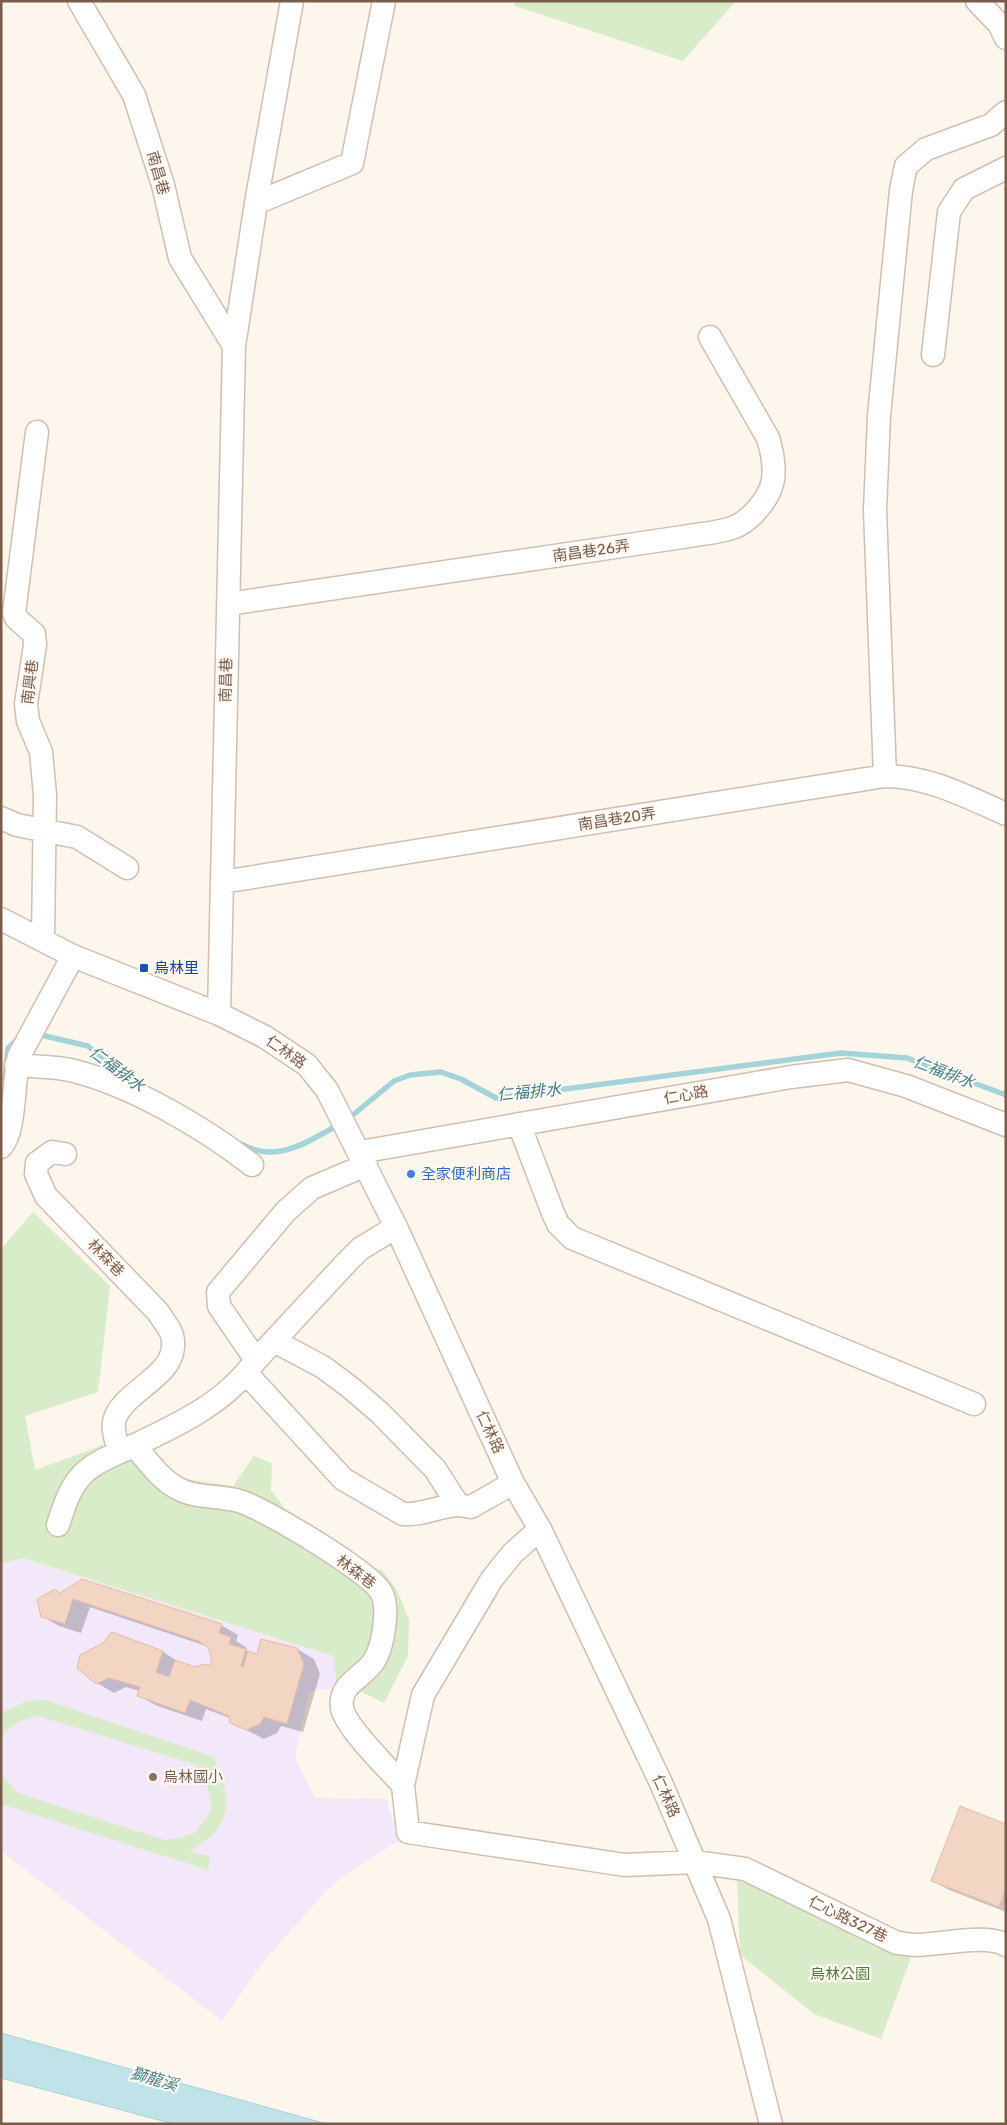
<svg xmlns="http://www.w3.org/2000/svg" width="1007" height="2125" font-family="Rubik,'Noto Sans TC',sans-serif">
<rect width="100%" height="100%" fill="#fdf6ec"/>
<path fill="#f3e8fa" d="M23,1558l310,98 4,31 -28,5 -14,64 20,42 72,1 11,42 -57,37 -15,13 -63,71 -41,59 -221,-170v-287z"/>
<path fill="#d8ecc9" d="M514,1h222l-53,60 -168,-55z
M33,1212l77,74 -12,106 -73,24 10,54 68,-25 57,30 73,11 21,-30 18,7 -1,27 32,43 64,33 15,4 16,22 11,28 -1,36 -24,47 -35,-17 -12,1 -4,-31 -310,-98 -22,6v-315z
M46,1700l168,57c19,43 20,71 -25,94l21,5 -2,14 -207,-66v-30l17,19 147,47 13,-2 16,-5 15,-18 2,-8 -4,-24 -13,-19 -156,-48c-16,3 -27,8 -37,21v-24l26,-12z
M737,1878l175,77 -31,84 -67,-25 -74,-59z"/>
<path fill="#bfe3e8" stroke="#a5d3da" d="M1,2033l326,91h-153l-173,-46z"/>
<path fill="#0003" d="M61,1594l160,31 17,10 -2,6 11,7 -1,2 11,6 40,-7 17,10 6,15 -17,58 -22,-6 -4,7 -13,6 -33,-17 -1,-4 -24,-9 -4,12 -47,-16 -16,-10 1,-4 -14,-4 -12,6 -17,-10 6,-39 10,-11 50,19 16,10 16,6h18v-11l-4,-10 -119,-40 -9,26 -22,-7 -17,-10z
M1006,1826v86l-57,-22 -17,-10z"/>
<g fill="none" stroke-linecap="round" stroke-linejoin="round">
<path stroke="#a5d3da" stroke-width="5.5" d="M45,1036l43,10 38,33
M5,1079l3,-31 9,-8
M348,1119l46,-38 16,-6 31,-3 20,7 35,19 345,-45 66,5 99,37
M241,1144c35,20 65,-1 97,-19"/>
</g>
<path fill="#f3d5c3" stroke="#e6bba3" d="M82,1579l140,45 -3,9 12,4 -2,7 17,5 -5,17 2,1 5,-16 9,3 4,-15 36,9 7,16 -17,60 -23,-7 -4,7 -14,6 -16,-7 -1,-7 -39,-16 -5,13 -48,-17 3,-9 -31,-9 -13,6 -19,-16 3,-13 23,-12 9,-11 51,19 -7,21 13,5 6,-17 20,7 10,-3 6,2v-9l-3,-10 -10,-6 -125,-42 -8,25 -24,-7 -4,-18 18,-10 5,4z
M960,1806l46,18v65l-7,18 -68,-26z"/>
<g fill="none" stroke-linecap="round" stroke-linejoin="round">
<g stroke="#d1beb0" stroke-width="25">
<path id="minor" d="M79,1l55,94 29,90 17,73 54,88 -15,668
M977,1l22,23 7,14
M256,203l96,-40 32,-162
M234,346l22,-143 36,-202
M933,355l16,-143 15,-23 42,-21
M37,432l-23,181 2,5 18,16 1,11 -9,59 2,17 13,31 4,43 -2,145
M228,604l455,-67c16,-3 34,-4 49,-9 18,-6 38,-30 41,-48 2,-14 -1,-29 -5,-42l-58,-101
M885,776l-10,-266 4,-94 22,-226 5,-24 20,-17 65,-24 15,-13
M1,818l16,7 60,12 50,31
M222,882l663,-106c43,0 82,21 121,38
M1,919l72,37 146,58 46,23 42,28 20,25 69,137 117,256 27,46 121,254 58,136 52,205
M16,1065c18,2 37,1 54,5 60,14 133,57 182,95
M519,1124l34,89 5,11 14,14 402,166
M1,1147c15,-15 12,-68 18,-91l54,-100
M360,1152l431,-75 57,-7 58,16 100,39
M65,1154l-13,-2 -15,11 -1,11 10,22 112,116c4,7 12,16 14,23 10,40 -45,52 -57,83 -4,11 2,24 4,34
M274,1341l49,26 28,21 29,25 55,56 23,36 13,2 42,-24
M256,1360l-37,-54 -1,-14 68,-81 26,-23 54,-23
M247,1374l96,105 60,35c18,2 36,-8 55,-9
M134,1445c13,15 25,33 43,43 19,11 42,7 62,13 25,7 131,71 142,91 9,15 2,55 -7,69 -11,17 -36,23 -32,47 4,20 46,60 61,77
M58,1525c6,-18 11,-37 25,-51 13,-13 33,-20 50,-28 45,-21 94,-44 123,-86l91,-98 13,-13 36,-22
M540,1529l-27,24 -21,26 -69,116 -20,90 5,47 217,33 70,-3 50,7 152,74c6,0 13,2 19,2 24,0 70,-12 90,0"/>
</g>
<use href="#minor" stroke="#fff" stroke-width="22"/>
</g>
<rect fill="#1a4fb4" stroke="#fffaf3" stroke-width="2" x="139" y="963" width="10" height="10" rx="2.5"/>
<circle fill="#3f7fe0" stroke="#fffaf3" stroke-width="2" cx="411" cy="1174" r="5"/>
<circle fill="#8d6e63" stroke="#fffaf3" stroke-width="2" cx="153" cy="1777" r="5"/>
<g text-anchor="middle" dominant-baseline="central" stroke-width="4.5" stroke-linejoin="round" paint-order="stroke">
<g font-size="15" fill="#7a5c4d" stroke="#fffaf3">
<text transform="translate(158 173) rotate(74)">南昌巷</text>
<text transform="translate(591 551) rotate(-8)">南昌巷26弄</text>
<text transform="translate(226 680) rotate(-89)">南昌巷</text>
<text transform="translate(30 682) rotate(-83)">南興巷</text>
<text transform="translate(617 819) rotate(-9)">南昌巷20弄</text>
<text transform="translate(286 1052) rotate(35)">仁林路</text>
<text transform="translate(686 1095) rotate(-10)">仁心路</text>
<text transform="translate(106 1258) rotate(46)">林森巷</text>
<text transform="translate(490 1432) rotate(65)">仁林路</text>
<text transform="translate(356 1572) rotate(37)">林森巷</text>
<text transform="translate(666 1796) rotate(66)">仁林路</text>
<text transform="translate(848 1919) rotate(26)">仁心路327巷</text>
</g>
<g font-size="15" fill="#164399" stroke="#fffaf3" text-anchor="start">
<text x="154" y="968">烏林里</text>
</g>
<g font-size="15" fill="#366cbe" stroke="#fffaf3" text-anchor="start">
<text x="421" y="1174">全家便利商店</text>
</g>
<g font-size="15" fill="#785e54" stroke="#fffaf3" text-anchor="start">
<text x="163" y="1777">烏林國小</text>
</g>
<g font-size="15" fill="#537a41" stroke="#fffaf3">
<text x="840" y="1974">烏林公園</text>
</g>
<g font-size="16" font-style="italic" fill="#437c86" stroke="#fffaf3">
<text transform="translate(117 1069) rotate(37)">仁福排水</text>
<text transform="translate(944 1072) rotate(21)">仁福排水</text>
<text transform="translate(529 1092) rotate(-5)">仁福排水</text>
<text transform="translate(154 2079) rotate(16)">獅龍溪</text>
</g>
</g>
<rect width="1007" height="2125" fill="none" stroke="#7a5c4d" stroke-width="5"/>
</svg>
